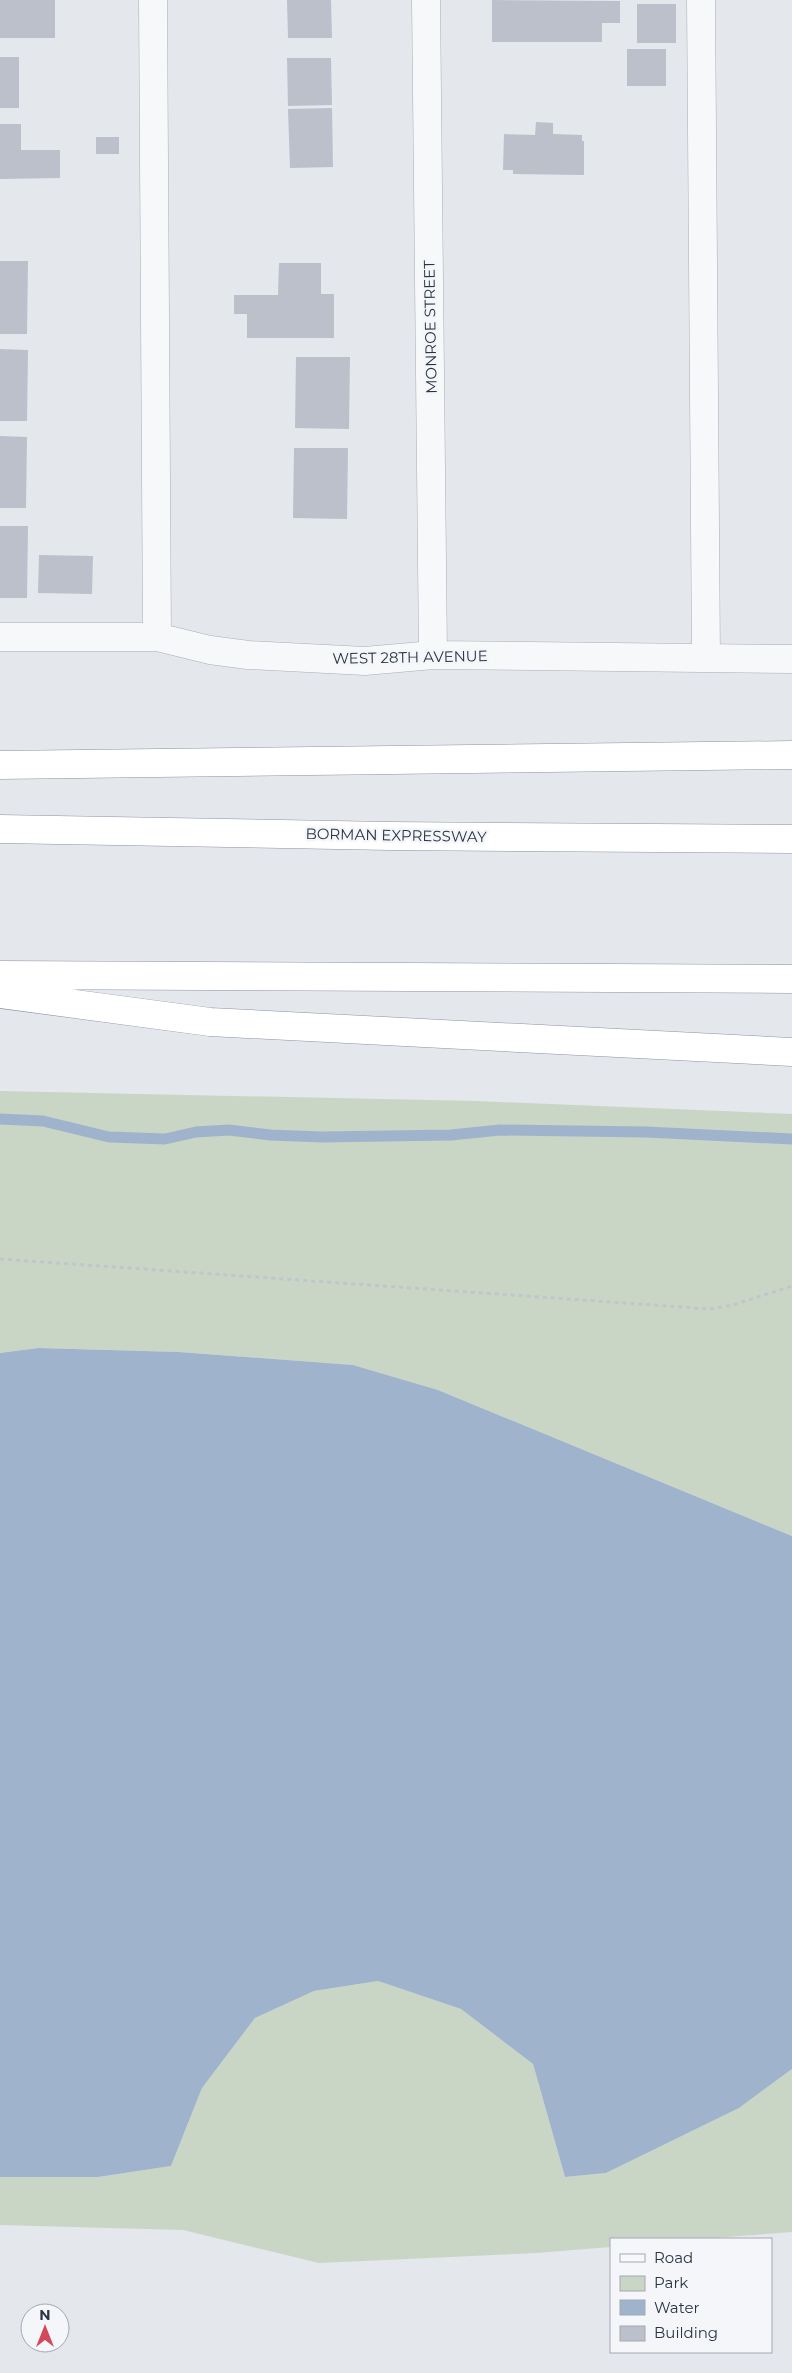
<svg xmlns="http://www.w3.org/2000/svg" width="792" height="2373" font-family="Montserrat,sans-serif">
<rect width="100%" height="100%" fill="#e4e7ec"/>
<path fill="#c9d6c5" d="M0,1091l475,10 317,13v422l-354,-146 -85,-25 -174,-13 -141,-4 -38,5z
M378,1981l83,28 72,55 32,113 41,-4 133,-65 53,-39v163l-92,7h-89v8l-75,6 -217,10 -136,-33 -183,-5v-48h98l73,-11 31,-78 53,-70 59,-27z"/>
<path fill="#9fb4cc" d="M38,1348l141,4 174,13 85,25 354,146v533l-53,39 -133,65 -41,4 -32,-113 -72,-55 -83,-28 -64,10 -59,27 -53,70 -31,78 -73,11h-98v-824z"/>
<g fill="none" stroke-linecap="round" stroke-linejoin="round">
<path stroke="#9fb4cc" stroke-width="11" d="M0,1119l43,2 66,16 56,2 31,-7 33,-2 41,5 52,2 129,-2 49,-5 146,2 146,7"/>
</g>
<path fill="#bbc0ca" d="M0,0h55v38h-55z
M287,0h44l1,38h-44z
M492,0l128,1v22h-18v19h-110z
M637,4h39v39h-39z
M627,49h39v37h-39z
M0,57h19v51h-19z
M287,58h44l1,47 -44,1z
M332,108l1,59 -43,1 -2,-59z
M536,122l17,1v11l29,1v6h2v34l-71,-1v-4h-10l1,-36 31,1z
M0,124h21v26h39v28l-60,1z
M96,137h23v17h-23z
M0,261h28l-1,73h-27z
M279,263h42v31h13v44h-87v-24h-13v-19h44z
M0,349l28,1 -1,71h-27z
M296,357h54l-1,72 -54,-1z
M0,436l27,1 -1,71h-26z
M294,448h54l-1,71 -54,-1z
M0,526h28l-1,72h-27z
M39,555l54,1 -1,38 -54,-1z"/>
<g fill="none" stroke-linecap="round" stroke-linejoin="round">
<g stroke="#a9aeb7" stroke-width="29">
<path id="minor" d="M153,0l4,637
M426,0l7,655
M701,0l5,658
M0,637h157l53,13 38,5 117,6 68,-6 359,4"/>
</g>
<g stroke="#8b94a3" stroke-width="29">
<path id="highway" d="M0,765l792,-10
M0,829l390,7 402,3
M0,975l792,4
M0,994l210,28 582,30"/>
</g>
<path stroke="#c2c5cb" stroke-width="3" stroke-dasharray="4 4" stroke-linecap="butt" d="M0,1259l710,50 23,-4 59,-19"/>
<use href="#minor" stroke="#f7f8fa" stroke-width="28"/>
<use href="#highway" stroke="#fff" stroke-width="28"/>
</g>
<g text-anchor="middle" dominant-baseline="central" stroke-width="5" stroke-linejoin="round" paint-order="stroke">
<g font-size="15" fill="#2b3445" stroke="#f4f6f9">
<text transform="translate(430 327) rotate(-91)">MONROE STREET</text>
<text transform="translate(410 657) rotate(-1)">WEST 28TH AVENUE</text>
<text transform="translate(396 835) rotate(1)">BORMAN EXPRESSWAY</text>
</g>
</g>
<rect x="610" y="2238" width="162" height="115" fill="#f4f6f9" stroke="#a4a8b1"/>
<rect x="620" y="2254" width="25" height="8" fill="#f7f8fa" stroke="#a4a8b1"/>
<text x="654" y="2263" font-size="15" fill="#2b3445">Road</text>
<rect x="620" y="2276" width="25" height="15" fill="#c9d6c5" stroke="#a4a8b1"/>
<text x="654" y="2288" font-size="15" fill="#2b3445">Park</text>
<rect x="620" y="2300" width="25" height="15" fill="#9fb4cc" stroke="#a4a8b1"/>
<text x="654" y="2313" font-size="15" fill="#2b3445">Water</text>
<rect x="620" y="2326" width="25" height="15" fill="#bbc0ca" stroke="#a4a8b1"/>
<text x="654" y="2338" font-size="15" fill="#2b3445">Building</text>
<g transform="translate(45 2328)"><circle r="24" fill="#f4f6f9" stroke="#a4a8b1"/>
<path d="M0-4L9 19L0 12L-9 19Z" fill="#d1495b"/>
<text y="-8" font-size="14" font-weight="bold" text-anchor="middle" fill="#2b3445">N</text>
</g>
</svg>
